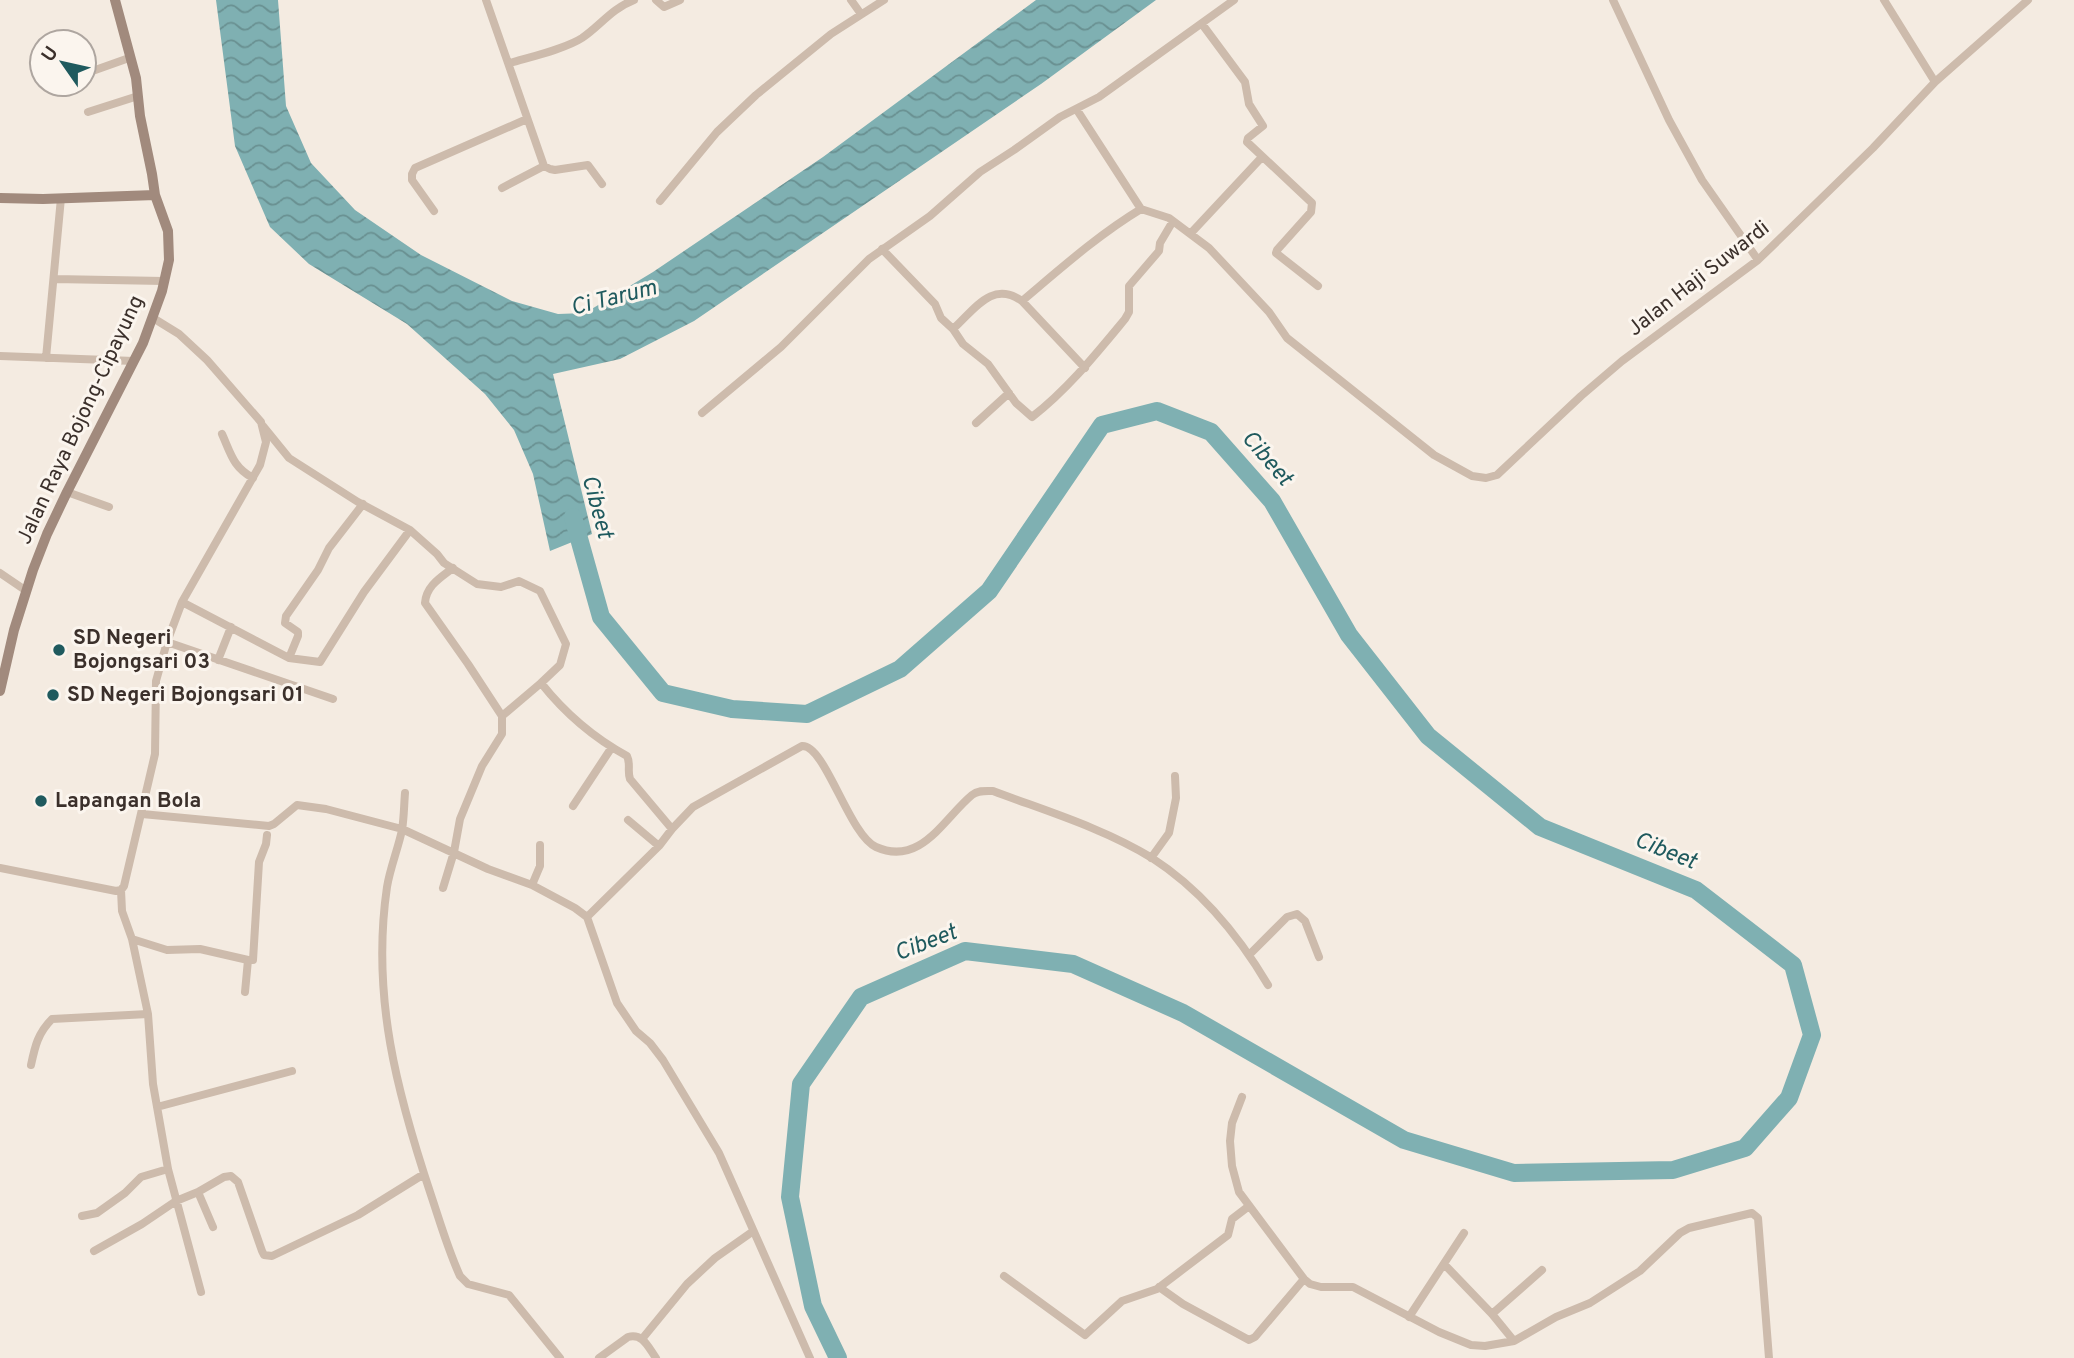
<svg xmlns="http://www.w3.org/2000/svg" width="2074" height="1358" font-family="Overpass,sans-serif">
<defs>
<pattern id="water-waves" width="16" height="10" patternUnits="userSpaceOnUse" patternTransform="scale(1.75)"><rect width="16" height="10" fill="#7fb0b2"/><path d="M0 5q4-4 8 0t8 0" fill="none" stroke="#699091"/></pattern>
</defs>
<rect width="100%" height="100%" fill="#f4ebe1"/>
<path fill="url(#water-waves)" d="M216,0h62l8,106 25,57 44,47 66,45 91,46 46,13 27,-1 68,-41 170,-115 213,-157h120l-115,84 -347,237 -74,38 -67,15 39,160 -42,17 -17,-77 -19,-44 -29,-36 -78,-70 -98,-60 -39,-37 -35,-81z"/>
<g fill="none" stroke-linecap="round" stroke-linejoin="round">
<path stroke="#7fb0b2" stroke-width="18" d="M573,517l28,100 62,76 69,16 75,5 93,-45 89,-78 113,-166 55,-14 54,21 61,69 77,134 79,101 112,91 156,63 97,75 19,70 -23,63 -44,50 -72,22 -159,3 -110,-33 -221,-127 -110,-49 -108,-13 -104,46 -60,87 -11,113 23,109 25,52"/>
<path stroke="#cdbbac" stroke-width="8" d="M486,0l58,166 6,3 5,1 33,-5 14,19
M656,0l8,7 16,-7
M851,0l10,14
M1613,0l56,120 33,60 56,80
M1884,0l51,82
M1202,24l43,58 4,22 14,22 -15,12 -1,4 65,61 -1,9 -34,38 -1,3 42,33
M510,63c20,-6 55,-14 72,-25 19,-13 29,-29 52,-38
M84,74l45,-16
M47,88l11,-4
M1077,110l64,99 28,9 40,30 60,64 18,26 147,117 38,21 14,2 11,-3 84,-79 41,-35 136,-101 115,-112 62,-66 93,-82
M88,112l50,-16
M502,188l42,-22
M660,201l57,-69 39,-37 75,-61 53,-34
M434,211l-22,-31v-6l3,-6 112,-49
M1191,233l71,-76
M882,249l53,55 6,14 12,11 10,15 25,20 28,39 16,14c36,-28 64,-63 93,-98l4,-7v-26l30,-35 1,-8 13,-22
M54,279l110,2
M1022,301c38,-32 76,-66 119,-92
M953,329c22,-20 39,-49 69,-28l63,67
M0,356l134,5
M46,358l15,-160
M702,413l79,-66 88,-88 61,-43 50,-44 34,-22 46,-33 39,-20 135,-97
M976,423l33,-30
M263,426l26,32 69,44 52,28 27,24 7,9 33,21 24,3 18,-6 21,10 26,53 -6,21 -19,18c23,29 53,55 86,73 4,8 0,15 3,23l42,50
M222,434c9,20 11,33 31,44
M67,492l42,15
M0,573l25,17
M182,602l107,56 31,4 44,-70 46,-62
M167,642l166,57
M289,658l9,-22v-4l-13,-9 1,-7 32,-46 11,-22 34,-44
M218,660l13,-33
M502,716l39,-33
M405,793c-1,12 -1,25 -3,37 -4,19 -12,38 -15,57 -16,109 10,206 44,308 9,27 17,55 29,81l8,8 41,11 51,63
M573,806l39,-59
M142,814l127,12 5,-2 23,-19 29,4 76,20 86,40 44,16 43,23 12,9 30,86 19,28 14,12 13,17 56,93 91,205
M628,820l31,26
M1151,858l18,-25 7,-35 -1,-22
M0,868l116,23 5,-1 3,-4 31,-132 1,-73 11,-39 15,-40 78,-137 6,-23 -5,-20 -54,-62 -28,-26 -26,-16
M532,885l8,-19v-21
M443,888l11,-36 6,-33 22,-53 20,-32v-18l-34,-52 -43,-61c1,-17 15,-25 28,-35
M121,890l1,21 10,28 16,75 5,70 15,85 33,123
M587,917l72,-71 13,-17 21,-22 109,-61c23,-2 47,89 74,101 45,20 68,-29 96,-52 6,-5 14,-4 21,-4 53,20 110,37 159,67 48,31 87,78 116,127
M132,939l35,11 33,-1 48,11h5l6,-98 7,-18 1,-9
M1250,954l37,-37 10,-3 8,7 14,36
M245,992l3,-32
M31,1065c4,-19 7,-32 21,-46l96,-5
M1242,1097l-10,26 -2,18 2,25 7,26 65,87 6,5 11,3h32l86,45 32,13 14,1 29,-5 42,-24 34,-14 50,-32 40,-38 9,-5 63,-15 6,5 11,140
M157,1107l135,-36
M198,1192l15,35
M82,1216l15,-3 28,-20 16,-16 27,-8
M94,1251l48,-27 34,-23 22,-9 26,-15 7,-1 7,6 24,69 2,4 8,1 86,-41 66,-41
M1444,1264l48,50 22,27
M1004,1276l81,59 37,-34 35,-12 71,-54 4,-16 17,-13
M1159,1287l24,17 66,36 6,-3 49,-58
M1492,1314l50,-44
M1409,1317l55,-84
M642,1339l45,-55 28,-26 37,-26
M599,1358l29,-21c15,-4 20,10 28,21"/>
<path stroke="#a18a7d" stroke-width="10" d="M0,198l43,1 112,-4
M0,691l14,-61 19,-60 14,-36 20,-42 76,-149 19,-52 7,-31 -1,-29 -13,-36 -3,-21 -12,-58 -4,-38 -21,-78"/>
</g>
<g fill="#1f5a5e" stroke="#fbf5ee" stroke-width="2.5">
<circle cx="59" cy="650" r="7"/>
<circle cx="53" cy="695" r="7"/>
<circle cx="41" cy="801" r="7"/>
</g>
<g text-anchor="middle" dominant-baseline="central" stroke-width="6" stroke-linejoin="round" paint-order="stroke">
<g font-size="21" fill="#3b302b" stroke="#fbf5ee">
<text transform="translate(1699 279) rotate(-38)">Jalan Haji Suwardi</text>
<text transform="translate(81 420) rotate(-65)">Jalan Raya Bojong-Cipayung</text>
</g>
<g font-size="21" font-weight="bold" fill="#3b302b" stroke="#fbf5ee" text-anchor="start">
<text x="73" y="638">SD Negeri<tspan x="73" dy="24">Bojongsari 03</tspan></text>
<text x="67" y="695">SD Negeri Bojongsari 01</text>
<text x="55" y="801">Lapangan Bola</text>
</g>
<g font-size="23" font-style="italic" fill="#1f5a5e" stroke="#fbf5ee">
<text transform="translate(614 299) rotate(-14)">Ci Tarum</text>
<text transform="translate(1266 459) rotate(49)">Cibeet</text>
<text transform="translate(596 507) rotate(75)">Cibeet</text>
<text transform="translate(1665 852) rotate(22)">Cibeet</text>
<text transform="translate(926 944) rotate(-21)">Cibeet</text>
</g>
</g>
<g transform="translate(63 63) rotate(304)"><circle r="33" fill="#fbf5ee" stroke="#aea6a0" stroke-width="2"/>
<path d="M0-5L12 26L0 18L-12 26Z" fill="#1f5a5e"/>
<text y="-10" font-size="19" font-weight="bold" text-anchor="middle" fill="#3b302b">U</text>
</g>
</svg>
